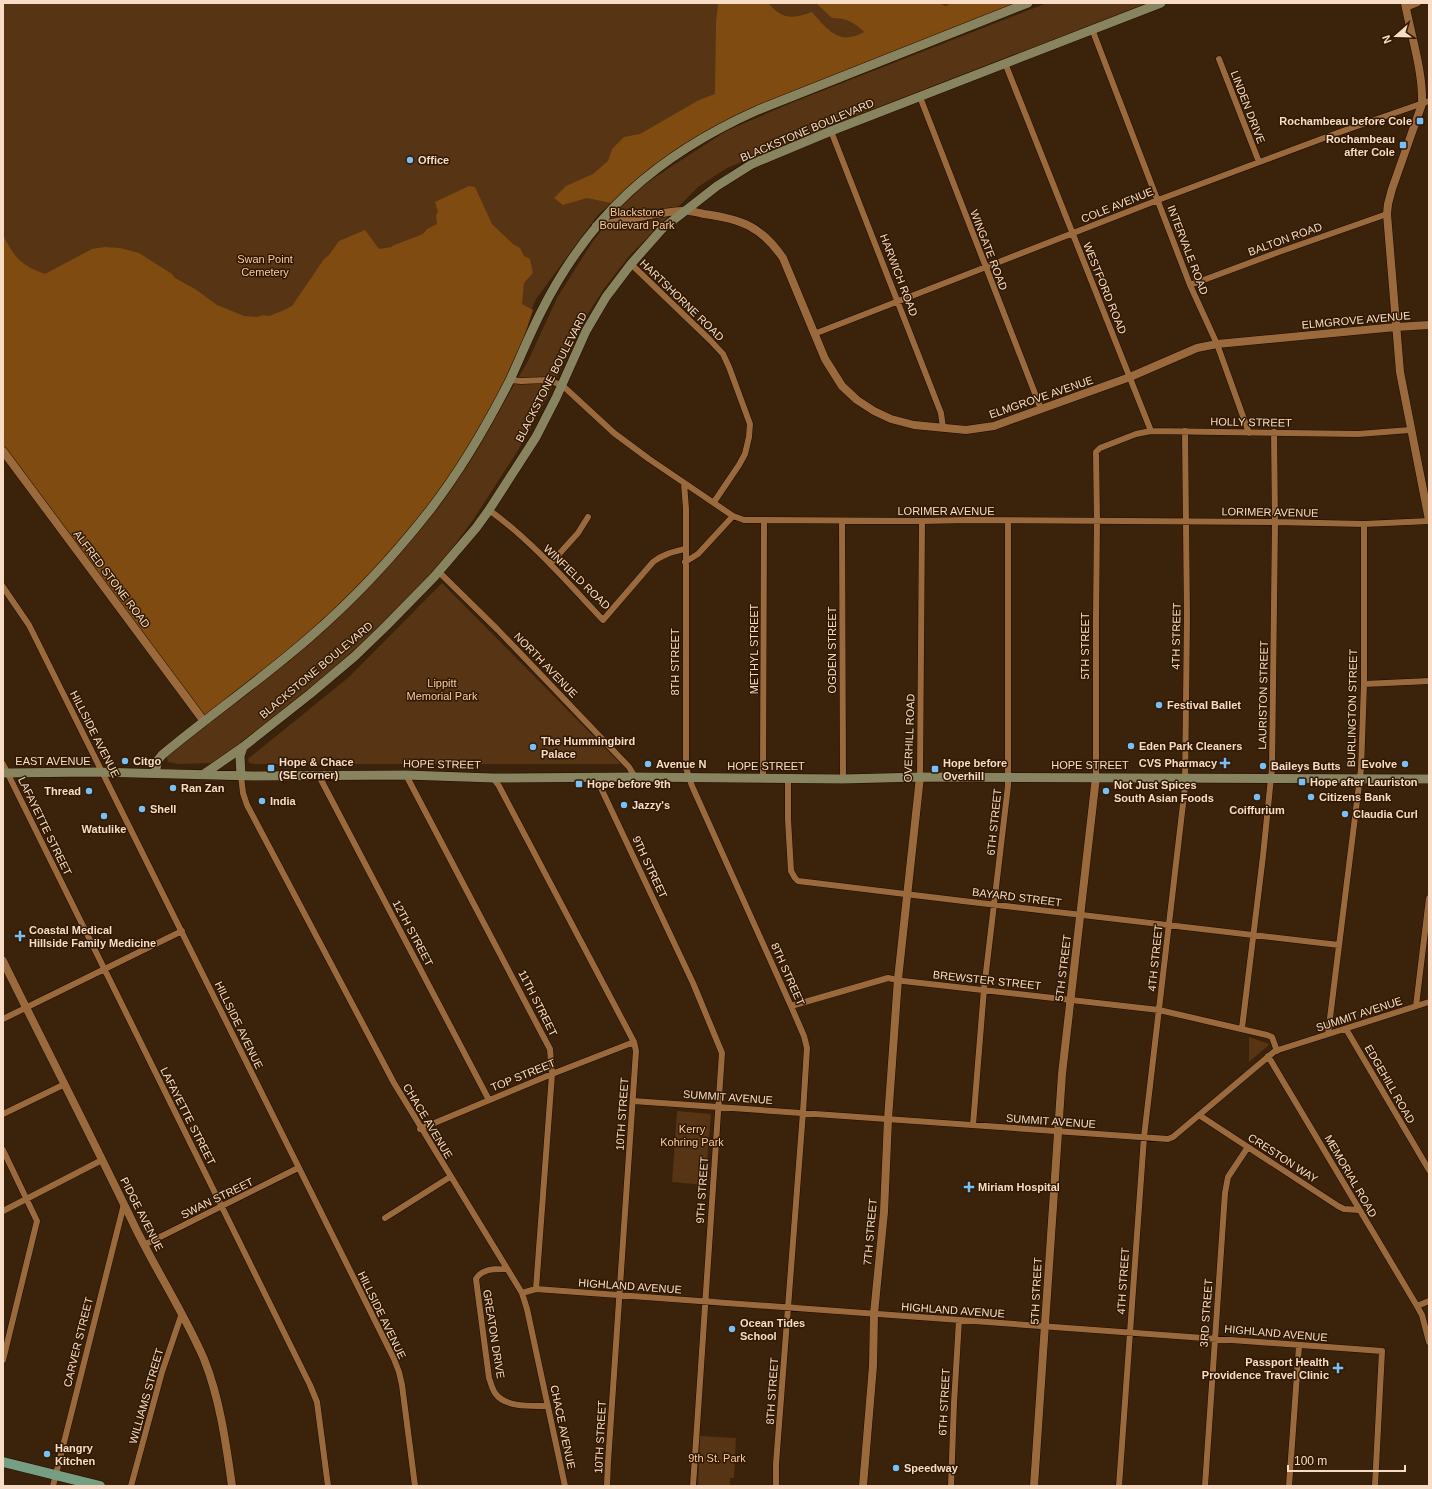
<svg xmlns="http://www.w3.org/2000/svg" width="1432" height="1489" font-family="Helvetica,sans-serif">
<rect width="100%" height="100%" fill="#3b220a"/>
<path fill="#563414" d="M3,3h1002l-330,144 -77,68 -62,84 -41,94 -492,45z
M1047,3h100l-229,91 -123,46 -68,28 -29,19 -68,68 -27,35 -20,32 -35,74 -31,56 -44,68 -26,35 -27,31 -39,39 -69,63 -97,75 -38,1 -9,-2 -2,-7 122,-93 41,-35 32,-33 111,-137 56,-96 30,-65 35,-55 28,-36 25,-22 80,-52 65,-28z
M442,583l179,181h-367l-5,-1 -1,-3 1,-2 100,-81z
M1249,1037l21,7 -21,18z
M677,1111l34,3 -6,71 -33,-3z
M700,1436l36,2 -2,40h-4v8h-32z"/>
<path fill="#804b11" d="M718,3h50c15,17 24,16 44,9 16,18 27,34 52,20 -10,-10 -18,-14 -32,-14l-16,-15h125l1,2 4,1 5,-3h74l-300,121 -109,80 -29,-6 -24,7 -9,-7 12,-12 27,-12 15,-13 4,-12 12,-12 16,-3 59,-34 16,-6 1,-72z
M469,186l6,1 17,37 21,20 7,4 4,8 6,3 3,14 -9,10 -2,21 11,6 -9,27 -24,54 -52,97 -118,130 -124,101 -203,-272v-212c12,23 17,30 42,39l47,-25 13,-2 15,1 19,5 33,21 3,4 20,11 22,16 27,11 13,1 7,-2 5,1 13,-5 10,-5 32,-47 5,-4 10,-14 26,-11 14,19 13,-2v-1l31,-12 4,-5 10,-5 -1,-9 2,-3 -3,-10z"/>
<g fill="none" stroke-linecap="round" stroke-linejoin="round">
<g stroke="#210a00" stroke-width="7">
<path id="minor" d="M1406,8l12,-5
M1092,29l98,256 27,59 32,89
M1219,59l40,103
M1005,63l146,368
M920,97l121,312
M831,131l110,282 2,15
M631,264l79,76 13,14 6,13 21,57 -1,13 -4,17 -6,11 -25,37
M1190,285l86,-32 111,-39
M814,334l344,-134 182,-68 89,-31
M510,380l11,1 26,-1 15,5 52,48 35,26 84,57 11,4 178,1 46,-1 307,2 89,2 65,-3
M684,483l2,26v259l6,18 99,220 13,30 3,12 -4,64 -27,352v22
M489,510c41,29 79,73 114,110l50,-58c10,-8 20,-10 32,-13
M842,521l1,258
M685,562l13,-8 35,-38
M550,564l28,-31 10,-16
M438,571l60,59 131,137 6,10
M3,587l26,38 365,734 5,13 3,13 13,101
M1364,684l65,-3
M3,764l307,621 7,17 11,84
M406,775l136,259 8,15 2,25 -16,215
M241,776l2,17 4,12 147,278 128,210 5,16 38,177
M319,776l170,324
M598,777l2,9 93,197 29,70 -29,433
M920,777l2,-256
M1096,777v-159l1,-97 -1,-69 4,-4 36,-14 15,-3 207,3 52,-4
M493,778l6,8 135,256 2,9 -28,411 -1,24
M763,778l1,-257
M788,778v41l3,52 4,7 3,3 165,20 376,44
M791,1006l97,-28 15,3 256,29 108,25 5,2 5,14
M1416,1006l13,-108
M3,1019l179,-88
M1242,1028l21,-172 9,-88 3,-246 -1,-90
M1346,1029l83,141
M1328,1034l33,-265 3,-85v-160
M1268,1056l149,250 5,9 7,27
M633,1101l535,38 5,-2 102,-86 154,-49
M3,1114l62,-30
M1199,1115l139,91 6,3 15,1
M973,1125l11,-136 24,-203v-265
M420,1129l132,-55 82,-32
M3,1150l34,71 -34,139
M3,1211l99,-51
M385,1218l65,-41
M144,1245l154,-77
M507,1269c-11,0 -25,-1 -31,10l13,99c2,5 3,11 6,15 10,15 37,13 53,13
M522,1293l14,-4 846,62 -7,135
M1417,1306l12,-5
M53,1486l71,-282
M131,1486l31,-114 20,-59
M951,1486l3,-83 5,-83
M1119,1486l25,-349 41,-350 2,-171 -2,-185
M1205,1486l20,-293 3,-16 20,-30
M1289,1486l10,-140"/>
</g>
<g stroke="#210a00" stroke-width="9">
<path id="tertiary" d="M1405,3c6,33 18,67 17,101l-30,85 -4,15 -1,10 13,158 29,148
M596,226c27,-5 56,-13 84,-15 7,-1 16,1 24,3 37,5 57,12 79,44l42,101 17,27 15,14 17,11 17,8 23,6 52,5 28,-4 136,-49 67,-29 20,-4 179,-17 33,-2
M3,451l200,269
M3,961c44,89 89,177 132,266 22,45 49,86 69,132 16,40 22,85 28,127
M863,1486l10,-120 1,-52 10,-102 4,-93 10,-140 22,-202
M1034,1486l28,-412 34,-297"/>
</g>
<g stroke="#210a00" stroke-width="10">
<path id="secondary" d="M3,773l92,-1 159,4 152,-1 87,3 142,-1 208,2 77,-2 509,2
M155,773l3,-13 4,-5c48,-40 100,-76 148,-118 44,-38 84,-81 120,-127 31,-40 57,-85 80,-130 10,-22 19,-44 30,-66 49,-99 117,-159 218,-204l270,-107
M204,774l39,-27 67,-53 45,-38 31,-30 48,-49 42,-49 13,-18 47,-73 20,-39 30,-67 20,-34 25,-33 31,-35 23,-18 32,-25 35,-22 79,-33 330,-128
M241,776l-1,-20 3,-9"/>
</g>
<g stroke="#210a00" stroke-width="11">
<path id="primary" d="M3,1462l97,24"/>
</g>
<use href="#minor" stroke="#9a6a3d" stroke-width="6"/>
<use href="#tertiary" stroke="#9a6a3d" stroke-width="8"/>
<use href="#secondary" stroke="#888460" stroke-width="9"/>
<use href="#primary" stroke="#759e83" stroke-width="10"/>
</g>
<g fill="#76c0f7" stroke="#301902" stroke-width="1.5">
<rect x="1416" y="117" width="8" height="8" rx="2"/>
<rect x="1399" y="141" width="8" height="8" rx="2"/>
<circle cx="410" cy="160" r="4"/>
<circle cx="1159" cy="705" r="4"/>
<circle cx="1131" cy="746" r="4"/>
<circle cx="533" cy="747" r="4"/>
<circle cx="125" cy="761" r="4"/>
<path d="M1223 757h4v4h4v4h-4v4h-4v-4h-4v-4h4z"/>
<circle cx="648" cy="764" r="4"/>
<circle cx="1405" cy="764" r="4"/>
<circle cx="1263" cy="766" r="4"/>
<rect x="267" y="764" width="8" height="8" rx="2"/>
<rect x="931" y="765" width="8" height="8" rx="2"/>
<rect x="1298" y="778" width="8" height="8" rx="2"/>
<rect x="575" y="780" width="8" height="8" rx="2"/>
<circle cx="173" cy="788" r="4"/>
<circle cx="89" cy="791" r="4"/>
<circle cx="1106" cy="791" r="4"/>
<circle cx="1257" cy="797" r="4"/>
<circle cx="1311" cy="797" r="4"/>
<circle cx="262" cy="801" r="4"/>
<circle cx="624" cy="805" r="4"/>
<circle cx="142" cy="809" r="4"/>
<circle cx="1345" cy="814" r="4"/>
<circle cx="104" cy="816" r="4"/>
<path d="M18 930h4v4h4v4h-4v4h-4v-4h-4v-4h4z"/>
<path d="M967 1181h4v4h4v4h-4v4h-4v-4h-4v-4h4z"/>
<circle cx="732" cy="1329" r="4"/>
<path d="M1336 1362h4v4h4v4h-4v4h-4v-4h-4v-4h4z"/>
<circle cx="47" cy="1454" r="4"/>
<circle cx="896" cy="1468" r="4"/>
</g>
<g text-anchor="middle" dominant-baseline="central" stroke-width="3" stroke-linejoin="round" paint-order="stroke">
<g font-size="11" fill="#f8dcc5" stroke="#301902">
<text transform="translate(1248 107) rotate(69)">LINDEN DRIVE</text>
<text transform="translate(807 130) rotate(-23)">BLACKSTONE BOULEVARD</text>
<text transform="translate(1117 205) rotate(-22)">COLE AVENUE</text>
<text transform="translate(1285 239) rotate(-20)">BALTON ROAD</text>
<text transform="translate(989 250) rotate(69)">WINGATE ROAD</text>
<text transform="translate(1188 250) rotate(69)">INTERVALE ROAD</text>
<text transform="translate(899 275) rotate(69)">HARWICH ROAD</text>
<text transform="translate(1105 288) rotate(68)">WESTFORD ROAD</text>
<text transform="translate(682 300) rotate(44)">HARTSHORNE ROAD</text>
<text transform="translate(1356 320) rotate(-5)">ELMGROVE AVENUE</text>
<text transform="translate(551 377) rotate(-63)">BLACKSTONE BOULEVARD</text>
<text transform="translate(1041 397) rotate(-19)">ELMGROVE AVENUE</text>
<text transform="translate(1251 422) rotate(1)">HOLLY STREET</text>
<text x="946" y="511">LORIMER AVENUE</text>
<text transform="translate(1270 512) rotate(1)">LORIMER AVENUE</text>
<text transform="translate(577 577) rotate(44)">WINFIELD ROAD</text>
<text transform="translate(112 579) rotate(53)">ALFRED STONE ROAD</text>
<text transform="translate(1176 636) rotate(-89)">4TH STREET</text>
<text transform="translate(1085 646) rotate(-90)">5TH STREET</text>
<text transform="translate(754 649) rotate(-90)">METHYL STREET</text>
<text transform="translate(832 650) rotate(-90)">OGDEN STREET</text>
<text transform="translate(675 662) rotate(-90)">8TH STREET</text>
<text transform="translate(546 665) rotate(46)">NORTH AVENUE</text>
<text transform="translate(316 670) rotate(-40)">BLACKSTONE BOULEVARD</text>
<text transform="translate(1263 695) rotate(-89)">LAURISTON STREET</text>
<text transform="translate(1352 708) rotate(-89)">BURLINGTON STREET</text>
<text transform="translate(95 734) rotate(63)">HILLSIDE AVENUE</text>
<text transform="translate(909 738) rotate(-88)">OVERHILL ROAD</text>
<text x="53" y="761">EAST AVENUE</text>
<text transform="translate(442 764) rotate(1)">HOPE STREET</text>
<text x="1090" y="765">HOPE STREET</text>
<text x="766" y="766">HOPE STREET</text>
<text transform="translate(994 822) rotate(-84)">6TH STREET</text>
<text transform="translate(45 826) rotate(64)">LAFAYETTE STREET</text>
<text transform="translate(650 867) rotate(65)">9TH STREET</text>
<text transform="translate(1017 897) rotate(7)">BAYARD STREET</text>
<text transform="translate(413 933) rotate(62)">12TH STREET</text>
<text transform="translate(1155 958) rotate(-84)">4TH STREET</text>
<text transform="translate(1063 968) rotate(-83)">5TH STREET</text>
<text transform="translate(788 974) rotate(66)">8TH STREET</text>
<text transform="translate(987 980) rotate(6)">BREWSTER STREET</text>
<text transform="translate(538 1003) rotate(63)">11TH STREET</text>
<text transform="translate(1359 1014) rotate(-18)">SUMMIT AVENUE</text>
<text transform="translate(239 1025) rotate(64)">HILLSIDE AVENUE</text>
<text transform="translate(523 1075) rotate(-22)">TOP STREET</text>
<text transform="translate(1390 1084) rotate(60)">EDGEHILL ROAD</text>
<text transform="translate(728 1097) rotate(4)">SUMMIT AVENUE</text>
<text transform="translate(622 1114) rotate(-86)">10TH STREET</text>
<text transform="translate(188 1116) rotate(63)">LAFAYETTE STREET</text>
<text transform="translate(428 1121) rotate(59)">CHACE AVENUE</text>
<text transform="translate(1051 1121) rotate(4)">SUMMIT AVENUE</text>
<text transform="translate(1283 1158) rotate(33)">CRESTON WAY</text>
<text transform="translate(1351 1176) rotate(60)">MEMORIAL ROAD</text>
<text transform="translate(702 1190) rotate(-86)">9TH STREET</text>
<text transform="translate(217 1198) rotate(-26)">SWAN STREET</text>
<text transform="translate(142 1214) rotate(63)">PIDGE AVENUE</text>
<text transform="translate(870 1232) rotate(-85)">7TH STREET</text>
<text transform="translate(1123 1281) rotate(-86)">4TH STREET</text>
<text transform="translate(630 1286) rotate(4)">HIGHLAND AVENUE</text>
<text transform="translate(1036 1291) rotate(-87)">5TH STREET</text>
<text transform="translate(953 1310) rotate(4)">HIGHLAND AVENUE</text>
<text transform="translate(1206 1313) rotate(-86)">3RD STREET</text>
<text transform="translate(382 1315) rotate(64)">HILLSIDE AVENUE</text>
<text transform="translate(1276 1333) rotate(5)">HIGHLAND AVENUE</text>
<text transform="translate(494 1334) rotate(81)">GREATON DRIVE</text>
<text transform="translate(78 1342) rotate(-76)">CARVER STREET</text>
<text transform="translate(772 1391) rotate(-86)">8TH STREET</text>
<text transform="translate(146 1396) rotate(-74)">WILLIAMS STREET</text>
<text transform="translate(944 1402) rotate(-87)">6TH STREET</text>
<text transform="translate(563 1427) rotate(78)">CHACE AVENUE</text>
<text transform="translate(600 1437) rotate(-87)">10TH STREET</text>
</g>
<g font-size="11" font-weight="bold" fill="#f8dcc5" stroke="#301902" text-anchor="start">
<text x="1412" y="121" text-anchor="end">Rochambeau before Cole</text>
<text x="1395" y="139" text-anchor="end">Rochambeau<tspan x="1395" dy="13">after Cole</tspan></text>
<text x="418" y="160">Office</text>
<text x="1167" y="705">Festival Ballet</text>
<text x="541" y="741">The Hummingbird<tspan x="541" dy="13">Palace</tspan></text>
<text x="1139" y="746">Eden Park Cleaners</text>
<text x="133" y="761">Citgo</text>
<text x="279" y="762">Hope &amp; Chace<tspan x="279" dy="13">(SE corner)</tspan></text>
<text x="943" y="763">Hope before<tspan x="943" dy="13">Overhill</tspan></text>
<text x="1217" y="763" text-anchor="end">CVS Pharmacy</text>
<text x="656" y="764">Avenue N</text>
<text x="1397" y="764" text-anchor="end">Evolve</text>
<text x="1271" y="766">Baileys Butts</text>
<text x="1310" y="782">Hope after Lauriston</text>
<text x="587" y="784">Hope before 9th</text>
<text x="1114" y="785">Not Just Spices<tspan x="1114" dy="13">South Asian Foods</tspan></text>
<text x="181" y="788">Ran Zan</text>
<text x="81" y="791" text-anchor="end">Thread</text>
<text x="1319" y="797">Citizens Bank</text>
<text x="270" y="801">India</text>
<text x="632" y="805">Jazzy's</text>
<text x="150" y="809">Shell</text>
<text x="1257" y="810" text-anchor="middle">Coiffurium</text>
<text x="1353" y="814">Claudia Curl</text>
<text x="104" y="829" text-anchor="middle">Watulike</text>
<text x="29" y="930">Coastal Medical<tspan x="29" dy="13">Hillside Family Medicine</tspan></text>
<text x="978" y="1187">Miriam Hospital</text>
<text x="740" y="1323">Ocean Tides<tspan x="740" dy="13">School</tspan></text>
<text x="1329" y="1362" text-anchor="end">Passport Health<tspan x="1329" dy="13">Providence Travel Clinic</tspan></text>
<text x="55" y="1448">Hangry<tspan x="55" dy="13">Kitchen</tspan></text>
<text x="904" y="1468">Speedway</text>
</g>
<g font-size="11" fill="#fbcba1" stroke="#301902">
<text x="637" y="212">Blackstone<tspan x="637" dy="13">Boulevard Park</tspan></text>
<text x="265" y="259">Swan Point<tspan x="265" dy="13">Cemetery</tspan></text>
<text x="442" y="683">Lippitt<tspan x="442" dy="13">Memorial Park</tspan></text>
<text x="692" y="1129">Kerry<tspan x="692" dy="13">Kohring Park</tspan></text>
<text x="717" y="1458">9th St. Park</text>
</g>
</g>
<rect width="1432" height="1489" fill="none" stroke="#f8dcc5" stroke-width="8"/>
<g transform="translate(1396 36) rotate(250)" stroke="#301902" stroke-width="3" paint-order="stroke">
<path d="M0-3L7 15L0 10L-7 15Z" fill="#f8dcc5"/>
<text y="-6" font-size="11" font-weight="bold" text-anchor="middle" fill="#f8dcc5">N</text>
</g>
<path d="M1288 1465v6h117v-6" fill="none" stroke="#f8dcc5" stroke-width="2"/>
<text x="1294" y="1465" font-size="12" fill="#f8dcc5" stroke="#301902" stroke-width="3" paint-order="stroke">100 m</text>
</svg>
